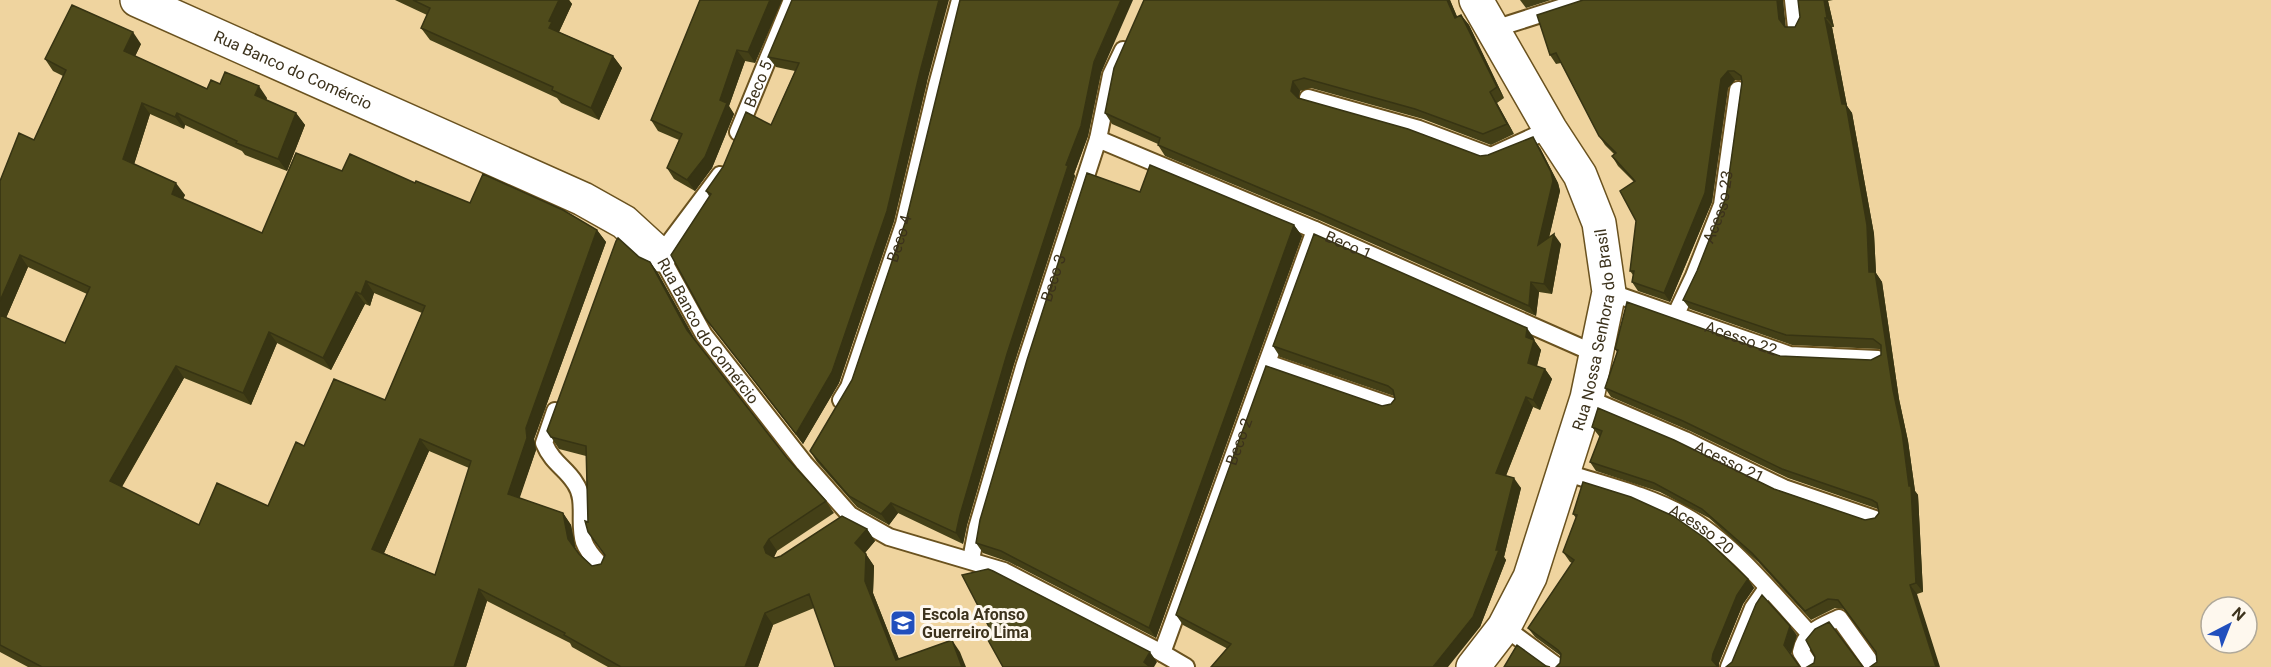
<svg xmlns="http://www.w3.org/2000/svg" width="2271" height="667" font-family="Roboto,sans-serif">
<rect width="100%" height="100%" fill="#efd49f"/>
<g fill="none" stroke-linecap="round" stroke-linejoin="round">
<g stroke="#6a521f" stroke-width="20">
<g id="service">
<path d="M1793,0l3,27"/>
<path d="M1494,29l91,-29"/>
<path d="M1308,98l111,31 72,27 59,-27"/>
<path id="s1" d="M738,132l54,-132"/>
<path id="s2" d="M1098,139l217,91 281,124"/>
<path id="s3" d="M720,175l-60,80 44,80 100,128 46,52 39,22 115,34 158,82 24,14"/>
<path id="s4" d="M1609,292l181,63 88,4"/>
<path id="s5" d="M1675,316l19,-40 28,-71 16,-115"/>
<path d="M1267,363l125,43"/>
<path id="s6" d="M1587,398l98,42 99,48 91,31"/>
<path id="s7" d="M841,400l8,-13 55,-163 33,-139 23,-85"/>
<path d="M555,411l-11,32c9,21 21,24 31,40 12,17 3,40 9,59 4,11 12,18 19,26"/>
<path id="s8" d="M1564,472c40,13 84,23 121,44 47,26 88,78 124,117"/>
<path id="s9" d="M971,560l6,-32 47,-161 74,-228 13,-64 12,-25"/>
<path d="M1504,627l54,40"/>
<path id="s10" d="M1162,653l153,-423"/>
<path d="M1729,667l24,-59 14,-20"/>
<path d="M1811,667l-10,-15c4,-21 21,-26 38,-34l35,49"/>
</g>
</g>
<g stroke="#6a521f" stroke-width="36">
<g id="minor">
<path id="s11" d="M137,0l446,199 41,23 36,33"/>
<path id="s12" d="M1473,667l31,-40 26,-50 57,-179 22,-106 -10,-69 -19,-48 -30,-46 -74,-129"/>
</g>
</g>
<use href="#service" stroke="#fff" stroke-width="16"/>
<use href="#minor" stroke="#fff" stroke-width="33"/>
</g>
<path fill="#444017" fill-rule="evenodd" d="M395,0h174l3,4 -13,28 54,24 9,12 -23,52 -38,-17 -4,-5 -127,-58 -9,-12 6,-13z
M700,0h82l-27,63 -10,-2 -16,45 5,8 -22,54 -17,23 -21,-12 -7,-11 12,-28 -21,-9 -7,-11z
M1144,0h306l7,17 4,-2 8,10 35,73 -7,5 17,31 -23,11 -68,-26 -112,-31 -11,3 -1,7 181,58 60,-8 18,35 2,8 -11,46 12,7 -9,50 -13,-2 -3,24 -217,-96 -154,-64 -7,-11v-1l-46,-20 -7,-11z
M1520,0h31l-25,8z
M1583,0h200l2,27h10l5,-10 -2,-17h35l-5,1 6,26h-2l15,79 5,7 22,121 2,39 6,9 17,117 9,42 7,50 3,4 5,97 -6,2 -40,68 -1,-10 -32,-43 -9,-1 -24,12 -53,-58 -49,-44 -49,-26 -64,-21 -6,-9 10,-25 -1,-1 -7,-9 273,93 10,-2 4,-5 -1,-4 -90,-31 -98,-47 -79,-34 -6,-9 12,-36 -2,-3 256,11 10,-5v-5l-2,-1 -87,-4 -102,-36 -7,-9 14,-29 29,-74 16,-116 -2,-1h-5l-7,8 -16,114 -42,100 -32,-11 -6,-9 1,-7 -3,-4 6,-50 -2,-39 -16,-16 -6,-10 2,-2 -9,-9 -6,-9 -38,-73 -5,1 -6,-9z
M141,44l-6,12 72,33 13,-5 47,14 -1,2 30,13 9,12 -18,46 -42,-16 -3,-4 -57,-26 -1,4 -34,-15 -16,50 51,31 -2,4 79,34 80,-62 73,12 55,20 127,27 9,12 -72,197 2,11 -17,48 44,15 8,12 5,26 3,3 13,12 9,-2 4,-9 -17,-33 -2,-66 -27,-7 -8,-12 88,-180 11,5 8,11 35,64 94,121 39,43 8,12 -57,38 -3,6 1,1 92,-29 8,12 -10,12 9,13 -1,27 26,66 61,-7 -125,15 -21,-59 -41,17 -15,42h-150l-36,-20 -2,-4 -83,-42 -21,66h-438l-28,-15v-471l34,-41 29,-64 -10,-5 -8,-12zM28,267l59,27 -22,49 -59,-25zM374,293l48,20 -37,87 -81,46 -36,60 -69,19 -77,-38 62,-109 67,27 26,-62 54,27 34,-66 5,2zM429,451l40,17 -34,107 -51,-22z
M768,57l159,25 -33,139 -55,162 -36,61 -97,-125 3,-123 -3,-5 65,-66 24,-54 -19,-4z
M1101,73l-13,63 -14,38 1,2 -61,188 -47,161 -4,19 -65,-31 -9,12 -32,-18 -40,-45 -7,-11 42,-71 55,-163z
M1140,192l154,33 8,11 -146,402 -147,-76 -26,-9 -7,-10z
M1534,338v2l7,10 -4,16 8,3 7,10 -12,31 -7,-3 -27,69 15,12 -17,69 2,3 -26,67 -252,22 -45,-24 -7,-10 215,-211 4,-5 -1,-3 -114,-39 -7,-11z
M1573,514l175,65 6,9 -11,16 -24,59v4l-159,-4 1,-7 -26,-19 -7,-9 44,-65 -2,-1 -7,-10 13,-34z"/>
<path fill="#373413" d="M559,0h10l3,4 -13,28 -10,-4v-7z
M770,0h12l-27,63 -7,-11z
M939,0h10l-22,82 -33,139 -55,162 -36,61 -7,-10 124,-362z
M1121,0h12l-32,73 -13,63 -14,38 1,2 -61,188 -47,161 -4,19 -7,-11 4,-18 47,-161 59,-189 28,-103z
M1447,0h3l12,28 -7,-10z
M1777,0h6l3,28 -7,-9z
M1824,0h4v1l6,26 -7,-9z
M1461,15l8,10 35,73 -7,-11z
M1825,18l7,9 15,79 5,7 22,121 2,39 6,9 17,117 9,42 7,50 3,4 5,97 -7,-9 -7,-97 -16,-96 -24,-118 -27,-168z
M133,32l8,12 -9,19 -8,-12z
M737,50l8,11 -16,45 5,8 -22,54 -17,23 -8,-11 33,-80z
M613,56l9,12 -23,52 -8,-12z
M1728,71l7,9 -7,8 -16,114 -42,100 -6,-9 57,-214z
M1293,81l7,10 -2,10 -7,-10z
M259,86l8,12 -4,9 -8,-12z
M1490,92l7,11 17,31 -7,-10z
M142,103l8,11 -18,57 -9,-12z
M177,113l8,12 -1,4 -9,-12z
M296,113l9,12 -18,46 -9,-12z
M1533,137l7,11 18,35 2,8 -15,64 -7,-10z
M176,183l9,12 -5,10 -8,-11z
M1294,225l8,11 -146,402 -7,-10z
M597,230l9,12 -72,197 2,11 -19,56 -9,-12 18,-66z
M1554,234l7,10 -9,50 -8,-10z
M20,255l8,12 -25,58 -3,-5v-19z
M650,262l8,11 38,68 -9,-11z
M366,281l8,12 -4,13 -9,-12z
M1531,282l8,10 -3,24 -7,-10z
M356,292l9,12 -34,66 -8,-12z
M1527,328l7,10 -1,6 1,-4 7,10 -6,23 -7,-10 -2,-26z
M269,332l8,11 -26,62 -8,-12z
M176,366l8,12 -66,115 -8,-12z
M1545,369l7,10 -12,31 -7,-10z
M1526,397l7,10 -30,76 -7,-10z
M420,439l9,12 -48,109 -9,-11z
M1514,478l7,10 -17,69 2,3 -26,67 -32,40h-15l63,-117z
M891,503l7,10 -9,12 -8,-11z
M563,513l8,12 5,26 -8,-12z
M867,529l8,12 -12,14 -8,-12z
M769,539l8,12 -4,8 -7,-6 -2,-6z
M866,554l8,12 -1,27 29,74 -6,-7 -31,-79z
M1748,579l6,9 -11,16 -24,59v4h-2l-5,-7 1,-6 24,-59z
M1910,585l7,9 23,73h-4z
M479,589l8,12 -21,66h-12z
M765,613l8,12 -15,42h-13z
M1790,626l7,9 -6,19 -7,-9z
M952,640l8,12 6,15h-4z
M1150,652l7,10 -3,5h-7l-3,-5z"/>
<path fill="#4f4b1b" stroke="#373413" stroke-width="1.5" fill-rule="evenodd" d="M413,0h146l-10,21 3,1 -3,6 64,28 -22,52 -39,-18 1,-3 -132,-59 9,-20z
M700,0h70l-22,52 -11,-2 -17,50 7,3 -22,54 -18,23 -20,-12 15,-34 -31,-14z
M792,0h147l-19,72 -33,139 -55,161 -36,62 -90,-115 -35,-64 40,-61 -5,-3 17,-24 23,-55 25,13 28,-62 -31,-6z
M960,0h161l-27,62 -13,64 -15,39 2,1 -61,188 -47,161 -4,18 -65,-30 -10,11 -32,-18 -39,-45 42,-71 55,-163z
M1144,0h303l8,18 6,-3 36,72 -7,5 17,32 -24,10 -68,-25 -111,-31 -11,3 -2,10 7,7 110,31 72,27 8,-1 45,-18 18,35 2,9 -15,64 16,-11 -10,50 -13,-2 -2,24 -217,-96 -154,-65 2,-7 -55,-25 9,-45z
M1583,0h194l2,19 6,8h10l5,-10 -2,-17h26l3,18h-2l17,86h4l21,121 2,47h6l18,118 9,42 7,54h2l5,97 -6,2 26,82h-66l7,-5 -1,-10 -38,-52 -10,-1 -23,12 -53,-58 -50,-44 -48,-26 -64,-21 12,-31 -10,-4 6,-19 76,32 100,49 91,31 10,-2 4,-5 -2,-10 -5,-3 -90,-31 -99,-48 -78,-33 13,-38 -3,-1 12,-47 153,54 91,4 10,-5v-10l-8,-6 -87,-4 -103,-35 14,-29 29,-74 16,-115 -1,-6 -7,-5h-6l-7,8 -16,114 -41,100 -32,-11 2,-11h-4l6,-50 -16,-30 15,-10 -23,-25 4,-3 -17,-17 -43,-83 -6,2 -13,-40z
M72,5l61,27 -9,19 83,38 4,-9 9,4 5,-12 34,14 -4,9 41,18 -18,46 -42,-16 1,-2 -60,-28 -2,4 -33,-14 -19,56 53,24 -4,11 90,39 34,-80 46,18 8,-17 65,29 1,-2 54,22 13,-29 80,36 34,20 -71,198 1,10 -19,56 55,19 5,26 11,15 13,12 9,-2 4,-9 -17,-23 -3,-11 3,1 -2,-76 -35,-9 -4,-6 69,-190 2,-3 21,19 11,5 37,68 100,128 39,43 -57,38 -5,8 2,6 9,5 6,-2 61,-40 25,13 -12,14 11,11 -1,27 31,79 56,-20 10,27h-127l-26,-73 -44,19 -20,54h-124l-57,-32 1,-2 -86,-44 -25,78h-412l-42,-22v-330l65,28 25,-56 -70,-32 -20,46v-120l19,-48 15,7 32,-70 -21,-11zM366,281l59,25 -40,94 -51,-21 -30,67 -8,-4 -28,64 -51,-23 -18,42 -89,-44 66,-115 67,27 26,-61 54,26 33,-66 5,2zM420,439l51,22 -36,114 -63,-26z
M1150,165l144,60 -145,403 -148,-77 -25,-8 4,-23 47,-160 60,-187 53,19z
M1314,234l213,94 -1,9 8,3 -6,23 17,6 -12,31 -7,-3 -30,76 18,5 -18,72h3l-26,67 -40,50h-222l20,-23 -55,-29 90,-249 116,40 9,-2 4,-5 -2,-9 -5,-4 -115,-40z
M1583,482l48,15 42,19 33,23 42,40 -11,16 -24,59 -1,6 6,7h-162l4,-4 1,-9 -3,-4 -30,-22 46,-68 -11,-8 14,-37 -4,-1z
M988,569l5,2 157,81 -6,10 6,5h-147l-20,-36 7,-2 -28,-54z
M1762,595l28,31 -6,19 16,22h-74l6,-5 24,-58z
M1829,622l34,45h-56l7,-4 1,-6 -9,-17 9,-11z
M1517,645l29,21 4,1h-46z"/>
<defs>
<g id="school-square" transform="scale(1.35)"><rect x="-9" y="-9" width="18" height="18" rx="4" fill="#214fbd" stroke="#fef8ee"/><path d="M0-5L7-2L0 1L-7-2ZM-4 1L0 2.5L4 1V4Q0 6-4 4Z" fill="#fff"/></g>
</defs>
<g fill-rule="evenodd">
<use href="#school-square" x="903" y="623"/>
</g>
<g text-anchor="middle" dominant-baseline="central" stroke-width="6" stroke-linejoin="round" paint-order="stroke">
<g font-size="16" fill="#3c321c" stroke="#fef8ee">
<text stroke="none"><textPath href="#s11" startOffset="171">Rua Banco do Comércio</textPath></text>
<text stroke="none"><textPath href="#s1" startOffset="52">Beco 5</textPath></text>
<text stroke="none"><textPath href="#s5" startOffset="118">Acesso 23</textPath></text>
<text stroke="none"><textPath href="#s7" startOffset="172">Beco 4</textPath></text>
<text stroke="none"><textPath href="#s2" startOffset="272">Beco 1</textPath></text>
<text stroke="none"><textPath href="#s9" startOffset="294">Beco 3</textPath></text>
<text stroke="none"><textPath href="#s3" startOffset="190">Rua Banco do Comércio</textPath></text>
<text stroke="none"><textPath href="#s12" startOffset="364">Rua Nossa Senhora do Brasil</textPath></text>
<text stroke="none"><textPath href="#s4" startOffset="140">Acesso 22</textPath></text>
<text stroke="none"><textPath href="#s10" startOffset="225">Beco 2</textPath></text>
<text stroke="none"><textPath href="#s6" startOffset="156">Acesso 21</textPath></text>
<text stroke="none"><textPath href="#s8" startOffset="150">Acesso 20</textPath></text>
</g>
<g font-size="16" font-weight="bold" fill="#3c321c" stroke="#fef8ee" text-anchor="start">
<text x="922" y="614">Escola Afonso<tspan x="922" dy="18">Guerreiro Lima</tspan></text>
</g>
</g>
<g transform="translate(2229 625) rotate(42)"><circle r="28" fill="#fef8ee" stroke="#b0a99a" stroke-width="1.5"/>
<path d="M0-4.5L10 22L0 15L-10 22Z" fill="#214fbd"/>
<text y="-9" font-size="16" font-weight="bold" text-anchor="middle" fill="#3c321c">N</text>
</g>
</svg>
